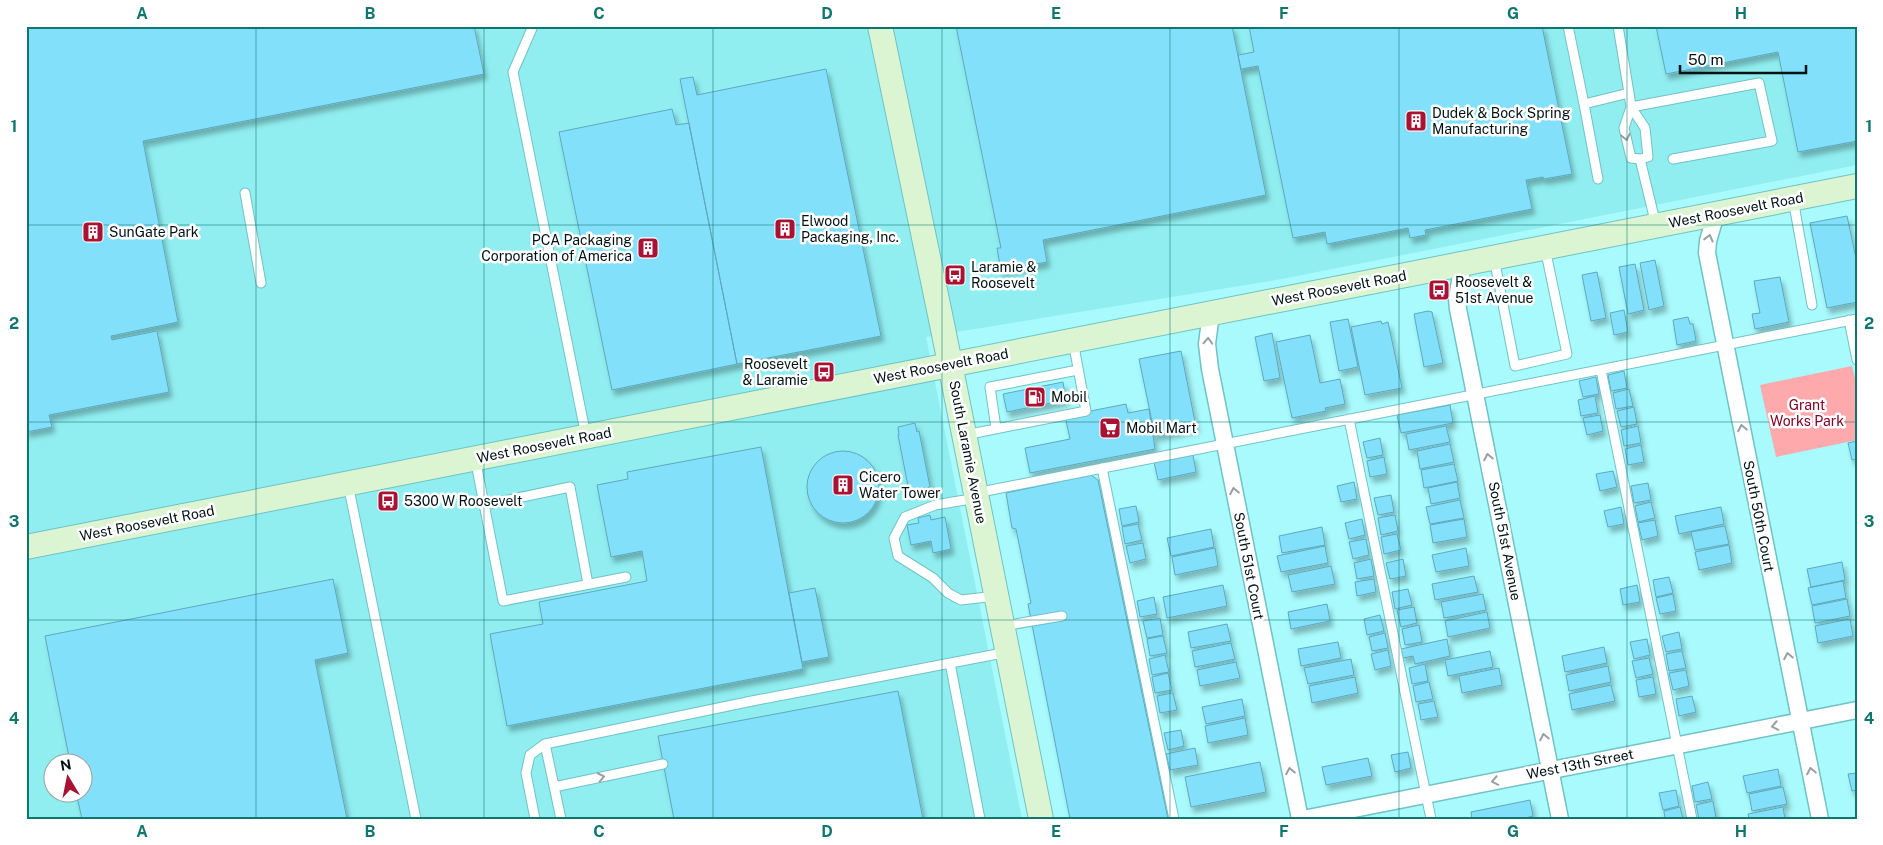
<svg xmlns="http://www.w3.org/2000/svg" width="1883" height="845" font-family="'Public Sans',sans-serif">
<defs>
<filter id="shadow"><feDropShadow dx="3" dy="5.5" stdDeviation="2.5" flood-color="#0004"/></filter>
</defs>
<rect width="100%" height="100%" fill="#a8fafd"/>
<path fill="#90eef0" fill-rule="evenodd" d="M26,26h1831v139l-575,114 -356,58 96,482h-996zM52,762h30v30h-30z"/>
<path fill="#feaaac" d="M1852,366l5,20v54l-81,17 -16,-72z"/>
<path fill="#83e0fb" stroke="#5ea8bd" filter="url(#shadow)" d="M26,26h448l10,48 -341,67 35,181 -67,14 1,4 45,-9 12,61 -120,23 3,12 -26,5z
M956,26h276l34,169 -223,45 4,22 -46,9 -4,-23h4z
M1249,26h293l30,148 -28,5 -1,-2 -17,3 6,29 -107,21 1,5 -16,3 -2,-10 -81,16 -2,-12 -32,6 -35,-172 -17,3 -3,-14 16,-3z
M1656,26h201v115l-59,11 -20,-100 -112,22z
M826,69l55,267 -144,28 -57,-285 13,-2 4,18z
M672,109l4,16 13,-2 48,241 -125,26 -53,-258z
M1847,216l10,47v39l-30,6 -17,-85z
M1655,260l9,46 -15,4 -9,-47z
M1635,264l9,46 -16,4 -9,-47z
M1597,272l9,46 -15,3 -9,-46z
M1780,277l9,45 -34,7 -3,-15 8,-1 -6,-32z
M1624,310l4,22 -14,3 -4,-22z
M1428,311l4,1 1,5 10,46 -19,4 -10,-53z
M1688,317l2,7h3l3,17 -19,4 -4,-25z
M1348,319l10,48 -19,4 -9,-49z
M1381,321l1,3 6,-2 14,66 -37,7 -14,-68z
M1272,333l8,45 -16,3 -9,-44z
M1310,335l10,48 20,-4 5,25 -20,4 1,3 -34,7 -16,-76z
M1181,351l15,76 -41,9 -16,-77z
M1624,371l3,17 -16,3 -3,-16z
M1596,377l3,17 -16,3 -4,-16z
M1063,382l3,18 -59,12 -4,-18z
M1629,389l4,17 -17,3 -3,-16z
M1595,396l3,17 -17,3 -3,-16z
M1126,404l2,9 21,-4 6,40 -125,24 -5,-25 45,-9 -5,-23z
M1450,405l3,18 -52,10 -4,-18z
M1634,407l3,17 -16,3 -4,-16z
M1600,415l3,16 -16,4 -4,-17z
M915,423l2,9 2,-1 11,56 -21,4 -11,-56h1l-1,-8z
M1446,426l4,16 -41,8 -3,-16z
M1638,426l3,17 -17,3 -3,-16z
M1380,438l3,17 -16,3 -4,-16z
M1857,441v18l-5,1 -4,-17z
M1450,444l4,18 -34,7 -3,-18z
M1641,445l3,17 -16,3 -3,-16z
M761,447l42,222 -296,57 -17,-92 53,-10 -4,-22 108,-21 -5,-30 -31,6 -14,-72 31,-6 -1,-7z
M807 487a36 36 0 1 1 72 0a36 36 0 1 1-72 0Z
M1193,455l3,17 -38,8 -4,-18z
M1384,457l3,17 -17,3 -3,-16z
M1454,464l4,17 -34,7 -3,-18z
M1613,471l4,16 -17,4 -4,-17z
M1091,475l7,5 70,339h-98l-42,-215 3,-1 -15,-74 -4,-1 -6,-35z
M1354,482l3,17 -16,3 -4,-16z
M1457,482l3,16 -29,6 -3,-16z
M1648,483l3,17 -17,3 -3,-17z
M1391,495l3,17 -16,3 -4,-17z
M1460,500l4,18 -34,6 -4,-17z
M1651,502l4,16 -17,4 -3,-16z
M1136,506l3,16 -17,4 -3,-17z
M1621,507l3,17 -16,3 -4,-16z
M1721,507l3,17 -45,10 -4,-18z
M930,515l1,5 14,-3 6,32 -18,4 -2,-12 -20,4 -4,-20 12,-2 -1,-5z
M1395,515l3,16 -17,4 -3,-17z
M1362,519l3,16 -16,4 -4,-16z
M1464,519l3,18 -34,6 -3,-18z
M1655,520l3,16 -16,4 -4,-17z
M1138,524l4,16 -17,4 -3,-17z
M1725,526l4,18 -34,6 -4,-18z
M1322,527l3,18 -43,8 -3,-17z
M1211,529l3,18 -43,9 -4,-18z
M1397,534l4,16 -17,4 -3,-17z
M1366,539l3,16 -16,4 -4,-17z
M1143,543l3,16 -16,4 -4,-17z
M1729,545l3,18 -33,7 -4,-18z
M1325,546l3,17 -47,9 -4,-16z
M1215,548l3,18 -43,9 -3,-18z
M1466,548l3,18 -33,6 -4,-17z
M1371,559l3,17 -17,3 -3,-16z
M1403,559l3,17 -16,3 -4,-16z
M1842,562l3,18 -34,7 -4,-18z
M1331,566l4,18 -43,8 -4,-17z
M1474,576l4,16 -43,8 -3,-16z
M1669,577l4,16 -17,4 -3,-17z
M333,579l15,74 -33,7 32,159h-265l-6,-27h6v-30h-12l-25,-126z
M1374,579l2,13 -19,4 -2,-14z
M1843,581l3,17 -34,7 -4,-17z
M1223,585l4,21 -60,12 -4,-21z
M1637,585l3,17 -17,3 -3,-16z
M815,588l14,69 -27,5 -13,-69z
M1408,589l4,16 -17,4 -3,-17z
M1483,594l3,16 -42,8 -3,-16z
M1673,594l3,17 -16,3 -4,-16z
M1154,597l3,17 -17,3 -3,-16z
M1847,599l3,17 -35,7 -3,-17z
M1327,604l3,17 -39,8 -3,-17z
M1414,607l3,16 -16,4 -4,-17z
M1487,612l3,16 -42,9 -3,-16z
M1380,615l4,16 -17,4 -3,-16z
M1160,618l3,17 -16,3 -4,-17z
M1850,619l3,17 -35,7 -3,-17z
M1227,624l4,17 -40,7 -3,-16z
M1419,625l3,17 -17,3 -3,-16z
M1679,632l3,17 -16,3 -4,-16z
M1385,633l3,15 -16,3 -3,-14z
M1163,636l4,17 -17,3 -3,-17z
M1447,639l3,17 -35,8 -2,-8 -10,2 -2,-9z
M1647,639l3,16 -16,4 -4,-17z
M1338,642l3,16 -40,8 -3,-17z
M1231,643l4,16 -40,8 -3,-16z
M1604,647l3,16 -42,9 -3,-16z
M1388,650l3,16 -16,4 -4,-16z
M1490,651l3,16 -45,9 -3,-16z
M1682,651l4,17 -17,3 -3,-17z
M1165,655l4,17 -17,3 -3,-16z
M1649,658l4,16 -17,4 -4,-17z
M1351,659l3,16 -46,9 -4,-16z
M1236,662l4,16 -40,8 -3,-16z
M1425,664l3,17 -16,3 -3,-16z
M1608,666l3,16 -42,9 -3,-16z
M1499,668l3,17 -40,8 -3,-17z
M1686,670l3,16 -16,4 -4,-17z
M1168,673l4,17 -17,3 -3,-16z
M1355,677l3,16 -46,10 -3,-17z
M1653,677l3,17 -17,3 -3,-17z
M1429,682l4,17 -17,3 -3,-16z
M1611,685l4,16 -43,9 -3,-16z
M898,691l25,128h-249l-16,-83z
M1173,693l4,17 -17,3 -3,-17z
M1692,696l4,16 -17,4 -3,-17z
M1242,699l3,17 -39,8 -4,-17z
M1434,701l4,16 -17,3 -3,-16z
M1245,718l3,17 -40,8 -3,-17z
M1181,730l3,16 -16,4 -4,-17z
M1195,748l3,17 -28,5 -4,-16z
M1408,752l3,16 -16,4 -4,-17z
M1368,758l4,18 -46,9 -4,-18z
M1260,762l6,30 -75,15 -6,-30z
M1778,769l3,17 -34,7 -4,-17z
M1857,773v17l-5,1 -4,-17z
M1708,782l4,17 -17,3 -3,-16z
M1783,787l4,17 -35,7 -3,-17z
M1676,790l3,16 -16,4 -4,-17z
M1530,800l3,16 -12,3h-49l-1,-7z
M1713,801l3,17 -17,1 -3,-14z
M1680,807l3,12h-18l-1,-8z
M1783,807l2,12h-36l-1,-5z"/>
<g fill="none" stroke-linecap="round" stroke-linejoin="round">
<g stroke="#70c2c4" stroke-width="11">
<path id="lane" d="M533,26l-20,46 73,364
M1568,26l16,78
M1618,26l11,67
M1631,107l128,-24 13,58 -99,18
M1640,159l16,66
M1598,179l-14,-75 45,-11 2,14 14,21 3,29 -8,2 -9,-1 -7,-30 7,-21
M245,193l16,90
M1793,199l19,106
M1494,258l21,108 52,-12 -22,-106
M1849,320l8,40
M1601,370l91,449
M1349,419l82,400
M996,428l-6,-41 88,-17
M965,435l121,-24 -13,-70
M475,458l28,143 123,-24
M1102,468l72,351
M348,484l68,335
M976,493l881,-174
M977,498l-42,7 -30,12 -11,21 4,18 35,22 15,15 13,7 35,-4
M484,505l86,-18 18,97
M1003,626l59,-10
M950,663l30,156
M554,787l109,-23
M535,819l-9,-46 4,-18 15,-11
M561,819l-16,-75 207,-43 256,-49"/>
</g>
<g stroke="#70c2c4" stroke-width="19">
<path id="street" d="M1716,214l-8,27 -1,12 113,566
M1463,263l-6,36 1,10 102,510
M1211,313l-4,31 3,25 90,450
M1303,819l554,-109"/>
</g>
<g stroke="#70c2c4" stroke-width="26">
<path id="secondary" d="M880,26l62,298 99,495
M26,547l1831,-361"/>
</g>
<use href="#lane" stroke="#fff" stroke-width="9"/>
<use href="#street" stroke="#fff" stroke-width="16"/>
<use href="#secondary" stroke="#dbf5d2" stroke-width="24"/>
</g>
<defs><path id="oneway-chevron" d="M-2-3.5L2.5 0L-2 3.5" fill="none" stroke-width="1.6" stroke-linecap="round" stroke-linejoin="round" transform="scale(1.25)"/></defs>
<g stroke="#99a0a1">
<use href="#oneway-chevron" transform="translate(1626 137) rotate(78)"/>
<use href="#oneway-chevron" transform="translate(1709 238) rotate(-76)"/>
<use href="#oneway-chevron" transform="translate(1208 341) rotate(-87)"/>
<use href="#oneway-chevron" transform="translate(1742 428) rotate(-101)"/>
<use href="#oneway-chevron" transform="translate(1488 457) rotate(-101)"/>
<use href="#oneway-chevron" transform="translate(1234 491) rotate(-101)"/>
<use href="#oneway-chevron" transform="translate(1788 656) rotate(-101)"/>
<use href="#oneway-chevron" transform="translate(1775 726) rotate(169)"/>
<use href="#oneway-chevron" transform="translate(1544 737) rotate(-101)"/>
<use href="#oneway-chevron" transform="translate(1290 771) rotate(-101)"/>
<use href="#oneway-chevron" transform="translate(1811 771) rotate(-101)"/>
<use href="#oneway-chevron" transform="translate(601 777) rotate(-12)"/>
<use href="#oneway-chevron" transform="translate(1495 781) rotate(169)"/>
</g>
<path fill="none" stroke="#0f766e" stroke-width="1" stroke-opacity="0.55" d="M256,26v793M484,26v793M713,26v793M942,26v793M1170,26v793M1399,26v793M1627,26v793M26,225h1831M26,422h1831M26,620h1831"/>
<defs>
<g id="building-square" transform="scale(1.125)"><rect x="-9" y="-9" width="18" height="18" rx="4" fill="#a91232" stroke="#fff"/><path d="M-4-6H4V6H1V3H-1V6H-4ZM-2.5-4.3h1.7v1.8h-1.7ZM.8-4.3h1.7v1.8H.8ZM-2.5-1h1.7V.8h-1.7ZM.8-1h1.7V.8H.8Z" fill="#fff"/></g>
<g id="bus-square" transform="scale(1.125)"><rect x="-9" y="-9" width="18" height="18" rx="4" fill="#a91232" stroke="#fff"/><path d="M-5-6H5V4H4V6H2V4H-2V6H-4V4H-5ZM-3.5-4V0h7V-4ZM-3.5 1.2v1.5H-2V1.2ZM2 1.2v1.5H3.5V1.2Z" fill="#fff"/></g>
<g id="fuel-square" transform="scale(1.125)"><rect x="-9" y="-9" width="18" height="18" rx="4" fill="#a91232" stroke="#fff"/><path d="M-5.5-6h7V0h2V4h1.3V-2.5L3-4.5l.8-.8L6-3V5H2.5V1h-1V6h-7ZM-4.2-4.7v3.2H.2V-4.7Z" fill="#fff"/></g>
<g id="supermarket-square" transform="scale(1.125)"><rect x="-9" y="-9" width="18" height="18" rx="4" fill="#a91232" stroke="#fff"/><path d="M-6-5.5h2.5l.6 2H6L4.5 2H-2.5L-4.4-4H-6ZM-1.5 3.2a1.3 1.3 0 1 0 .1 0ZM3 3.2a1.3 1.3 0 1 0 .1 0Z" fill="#fff"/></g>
</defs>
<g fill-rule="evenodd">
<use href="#building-square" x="1416" y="121"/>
<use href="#building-square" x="785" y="229"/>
<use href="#building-square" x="93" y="232"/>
<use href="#building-square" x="648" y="248"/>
<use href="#bus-square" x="955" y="275"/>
<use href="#bus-square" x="1439" y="290"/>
<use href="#bus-square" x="824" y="372"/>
<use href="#fuel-square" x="1035" y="397"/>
<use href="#supermarket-square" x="1110" y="428"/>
<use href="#building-square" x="843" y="485"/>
<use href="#bus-square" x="388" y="501"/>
</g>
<g text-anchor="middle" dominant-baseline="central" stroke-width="5" stroke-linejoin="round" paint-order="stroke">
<g font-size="14" fill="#001213" stroke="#fff" text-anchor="start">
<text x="1432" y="113">Dudek &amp; Bock Spring<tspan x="1432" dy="16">Manufacturing</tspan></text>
<text x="801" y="221">Elwood<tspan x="801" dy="16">Packaging, Inc.</tspan></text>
<text x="109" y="232">SunGate Park</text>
<text x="632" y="240" text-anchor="end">PCA Packaging<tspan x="632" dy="16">Corporation of America</tspan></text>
<text x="971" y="267">Laramie &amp;<tspan x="971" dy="16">Roosevelt</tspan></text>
<text x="1455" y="282">Roosevelt &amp;<tspan x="1455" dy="16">51st Avenue</tspan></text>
<text x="808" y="364" text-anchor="end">Roosevelt<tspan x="808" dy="16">&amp; Laramie</tspan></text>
<text x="1051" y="397">Mobil</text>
<text x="1126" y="428">Mobil Mart</text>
<text x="859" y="477">Cicero<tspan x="859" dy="16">Water Tower</tspan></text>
<text x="404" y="501">5300 W Roosevelt</text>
</g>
<g font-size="14" fill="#001213" stroke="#fff">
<text transform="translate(1736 210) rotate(-11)">West Roosevelt Road</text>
<text transform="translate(1339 288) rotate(-11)">West Roosevelt Road</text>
<text transform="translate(941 366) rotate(-11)">West Roosevelt Road</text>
<text transform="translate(544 445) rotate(-11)">West Roosevelt Road</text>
<text transform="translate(968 452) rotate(79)">South Laramie Avenue</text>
<text transform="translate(1759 516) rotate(79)">South 50th Court</text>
<text transform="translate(147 523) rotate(-11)">West Roosevelt Road</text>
<text transform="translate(1505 541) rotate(79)">South 51st Avenue</text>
<text transform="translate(1249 566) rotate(79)">South 51st Court</text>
<text transform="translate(1580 764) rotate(-11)">West 13th Street</text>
</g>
<g font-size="14" fill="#830423" stroke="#fff">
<text x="1807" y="405">Grant<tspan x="1807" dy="16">Works Park</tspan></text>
</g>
</g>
<rect width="1883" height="845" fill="none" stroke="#ffffff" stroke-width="55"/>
<g transform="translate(68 778) rotate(350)"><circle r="24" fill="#ffffff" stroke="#99a0a1"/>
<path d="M0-4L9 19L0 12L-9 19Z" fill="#a91232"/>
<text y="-8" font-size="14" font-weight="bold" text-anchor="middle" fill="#001213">N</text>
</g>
<path d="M1680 65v8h126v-8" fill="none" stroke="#001213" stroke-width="2.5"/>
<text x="1688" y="65" font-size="15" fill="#001213" stroke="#ffffff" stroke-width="4" paint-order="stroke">50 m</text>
<rect x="28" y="28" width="1828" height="790" fill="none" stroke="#0f766e" stroke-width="2"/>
<g font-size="16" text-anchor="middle" font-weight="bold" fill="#0f766e">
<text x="142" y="19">A</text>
<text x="370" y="19">B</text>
<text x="599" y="19">C</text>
<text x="827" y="19">D</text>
<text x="1056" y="19">E</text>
<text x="1284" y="19">F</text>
<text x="1513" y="19">G</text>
<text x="1741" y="19">H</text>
<text x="14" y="132">1</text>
<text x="1869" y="132">1</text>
<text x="14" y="329">2</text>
<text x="1869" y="329">2</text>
<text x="14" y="527">3</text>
<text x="1869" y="527">3</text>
<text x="14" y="724">4</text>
<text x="1869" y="724">4</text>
<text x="142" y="837">A</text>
<text x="370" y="837">B</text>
<text x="599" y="837">C</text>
<text x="827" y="837">D</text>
<text x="1056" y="837">E</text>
<text x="1284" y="837">F</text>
<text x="1513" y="837">G</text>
<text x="1741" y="837">H</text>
</g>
</svg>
